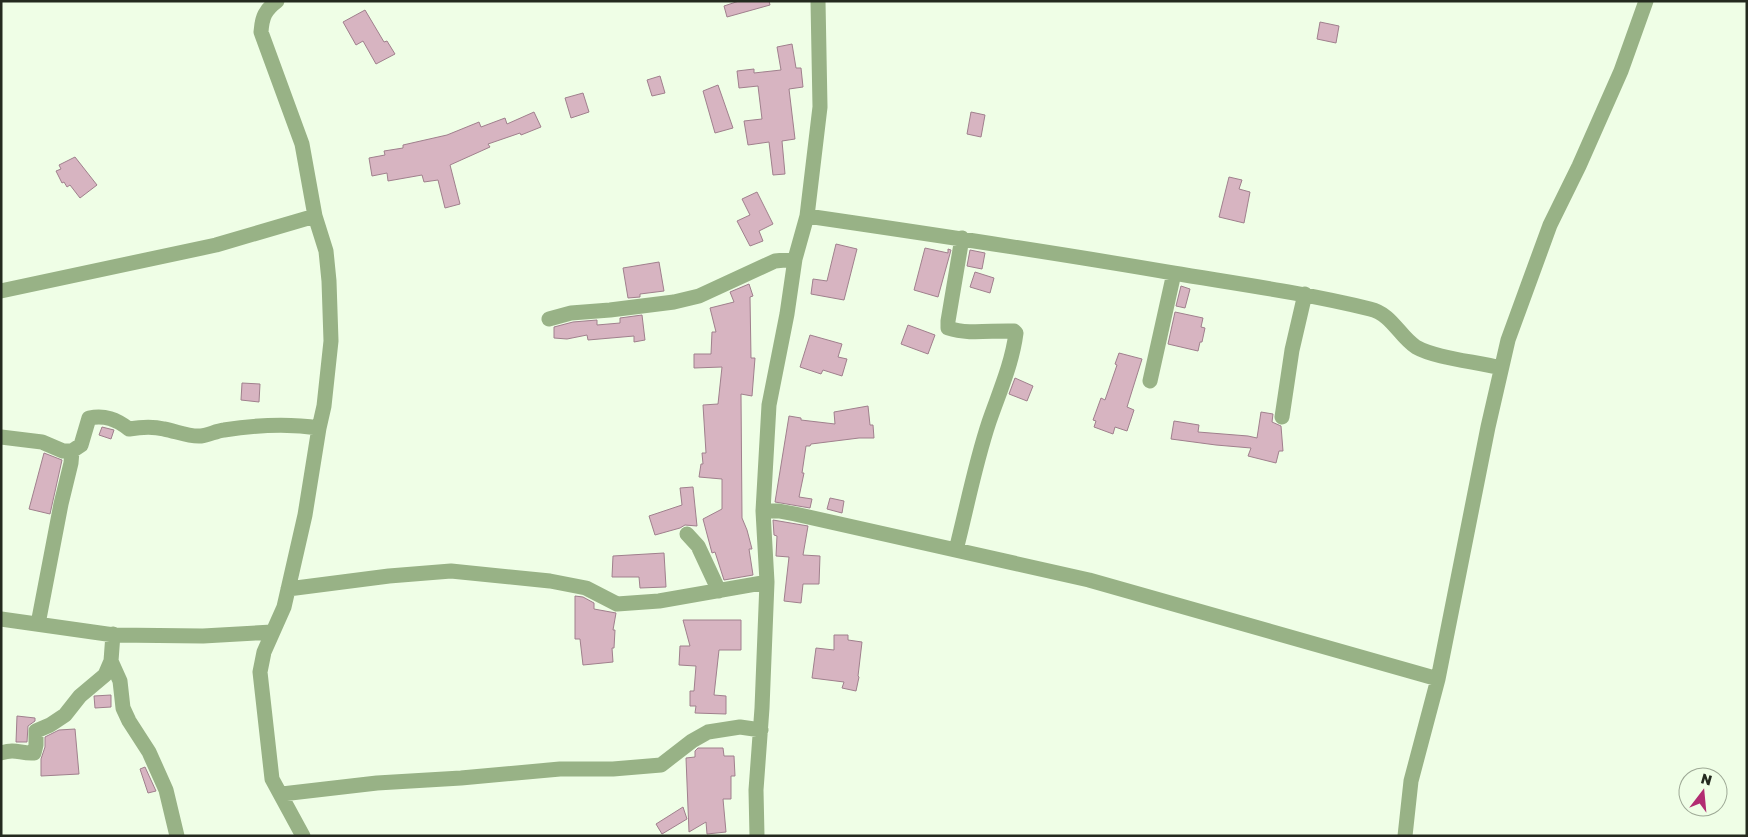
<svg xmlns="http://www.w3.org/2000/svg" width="1748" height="837" font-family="'Golos Text',sans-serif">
<rect width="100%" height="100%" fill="#effee6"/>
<path fill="#d7b4c1" stroke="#a0808d" d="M739,1h30l1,4 -43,12 -3,-11z
M365,10l19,32 3,-1 8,13 -19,10 -13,-23 -7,4 -13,-23z
M1320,22l19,4 -3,17 -19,-4z
M792,44l4,24h5l2,19 -14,2 6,50 -13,2 3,33 -12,1 -4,-33 -21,3 -4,-24 18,-2 -4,-33 -19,2 -2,-17 17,-2v4l27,-3 -4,-23z
M660,76l5,17 -13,3 -5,-16z
M718,85l15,43 -18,5 -12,-42z
M583,93l6,19 -18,6 -6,-20z
M534,112l7,15 -20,8 -1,-2 -32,11 2,3 -40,18 10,39 -15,4 -7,-28 -14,2 -2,-7 -34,6 -1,-8 -15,3 -3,-18 16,-3 -1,-4 19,-3v-3l44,-10 32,-13 2,5 24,-9 2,6z
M971,112l14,3 -4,22 -14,-3z
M75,157l22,28 -17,13 -10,-13 -3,2 -3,-5 -2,1 -6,-12 5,-2 -2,-4z
M1229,177l13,3 -3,9 11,3 -6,31 -25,-6z
M757,192l16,32 -14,7 4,10 -13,5 -13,-25 13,-6 -8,-16z
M836,244l21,5 -13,51 -33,-6 2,-15 14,2z
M925,248l23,5v-4l3,1 -13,47 -24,-7z
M970,250l15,3 -3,16 -15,-3z
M659,262l5,29 -24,3v3l-12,1 -5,-30z
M975,272l19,6 -4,15 -20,-6z
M749,284l4,12 -3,1 1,61h4l-3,38 -11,-2 1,124 5,12 5,19h-3l4,26 -29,5 -9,-28 -3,1 -9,-34 19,-10v-30l-23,-2 2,-13h2l-1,-11h4l-3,-48 15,-1 4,-37 -28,1v-14h17l1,-22h4l-6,-24 24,-6 -4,-10z
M1181,286l9,3 -5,19 -9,-2z
M1175,312l28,6 -2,9 4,1 -3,14h-2l-2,9 -30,-7z
M642,315l3,25 -11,2v-6l-46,4 -1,-5 -20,4 -13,-1v-11l19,-5 24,-2v5l23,-2v-5z
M908,325l27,10 -7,19 -27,-10z
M810,335l32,9 -4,13 9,2 -5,17 -19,-6 -2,4 -21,-7z
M1119,353l23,6 -15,48 7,3 -7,21 -12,-4 -2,7 -19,-7 2,-6 -3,-1 8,-22 4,2 12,-35 -2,-1z
M1015,378l18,8 -6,15 -18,-7z
M242,383l18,1 -1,18 -18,-2z
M868,406l2,19h3l1,13h-15l-48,6 -1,2h-4l-4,27h2l-5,24 13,2 -2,9 -35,-6 14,-86 12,2v2l34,4 -1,-12z
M1261,412l12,2 -1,8 9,4 2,25h-4l-3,12 -28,-7 3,-8 -35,-3 -45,-6 3,-18 25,4 -1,7 50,4 9,2z
M102,427l12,3 -3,9 -12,-4z
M44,453l18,7 -12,54 -21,-5z
M693,487l4,39 -12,-1 -5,3 -25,7 -6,-19 33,-11 -2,-17z
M830,498l14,3 -2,12 -15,-4z
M773,520l35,6 -5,29 17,1 -1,28h-16l-2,19 -17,-2 5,-44 -13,-1 1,-20 -3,-1z
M664,553l2,34 -26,1 -1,-11h-27l1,-21z
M575,596l8,1 11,6v6l22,4 -3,17h2l-1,18h-2l1,14 -30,3 -3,-26h-5z
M683,620h58v30h-22l-5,45 12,1v18l-31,-1 1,-7h-6v-15h4l2,-25 -17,-1 1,-19h10z
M834,635h14v5l14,2 -4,34 1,1 -3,14 -14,-3 2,-6 -32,-4 4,-30 18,2z
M111,695v12l-16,1 -1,-12z
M17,716l18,2v3l-7,5 -1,16h-11z
M75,729l4,45 -38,2v-17l4,-12v-10l14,-7z
M698,748h25l1,8h10l1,20h-4v23h-8l3,33 -19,2 -1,-12 -17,10 -3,-74 9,-1v-6z
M145,767l11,24 -8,2 -8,-24z
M683,807l4,12 -25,15 -6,-10z"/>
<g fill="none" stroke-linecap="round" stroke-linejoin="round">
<path stroke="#98b286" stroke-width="15" d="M277,1c-12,9 -15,16 -16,31l41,112 13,72 11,35 3,30 2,60 -7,65 -5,22 -14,87 -21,92 -20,45 -4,20 12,107 31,57
M807,216c123,18 245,36 366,57 66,11 132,20 197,36 22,5 29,27 46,38 19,11 62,15 84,21
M1,291l215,-46 99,-29
M549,319l22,-6 39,-3 64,-8 25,-6 76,-35 20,-2
M1150,381l24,-108
M1282,417l10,-67 13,-56
M1,437l41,5 21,9h9l9,-6 8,-27c16,-3 27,1 40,11 12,-2 23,-3 35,0 12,2 24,8 37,7 8,-1 15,-5 23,-6 32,-5 62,-7 95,-2
M763,511h16l16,3 294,66 349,99
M687,534l11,12 21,45
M956,550c11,-43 19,-86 33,-128 10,-29 23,-58 27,-89l-2,-2c-22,-1 -45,4 -66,-3v-7l14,-83
M288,589l101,-13 62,-5 99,10 36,7 31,16 42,-3 108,-19
M1,619l113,16 89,1 69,-4
M38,624l23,-120 10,-41 1,-12
M111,661l9,20 3,27 6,13 20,31 17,38 11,46
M1,753c15,-5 19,1 33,0l2,-8v-14l14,-6 15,-10 15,-19 25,-21 6,-14 2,-27
M282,794l95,-11 84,-5 99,-9h53l48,-4 31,-24 16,-9 32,-5 21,3
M757,836l-1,-46 6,-82 5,-126 -4,-71 6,-106 18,-91 8,-55 12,-43 13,-109 -2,-106
M1405,836l6,-55 27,-102 50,-252 20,-87 42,-115 29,-59 42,-95 25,-70"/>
</g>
<rect width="1748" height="837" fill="none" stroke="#242a1f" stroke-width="5"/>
<g transform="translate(1703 792) rotate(16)"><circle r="24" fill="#effee6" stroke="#9ea996"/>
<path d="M0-4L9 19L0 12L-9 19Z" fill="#b22c72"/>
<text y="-8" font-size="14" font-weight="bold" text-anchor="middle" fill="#242a1f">N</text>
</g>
</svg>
